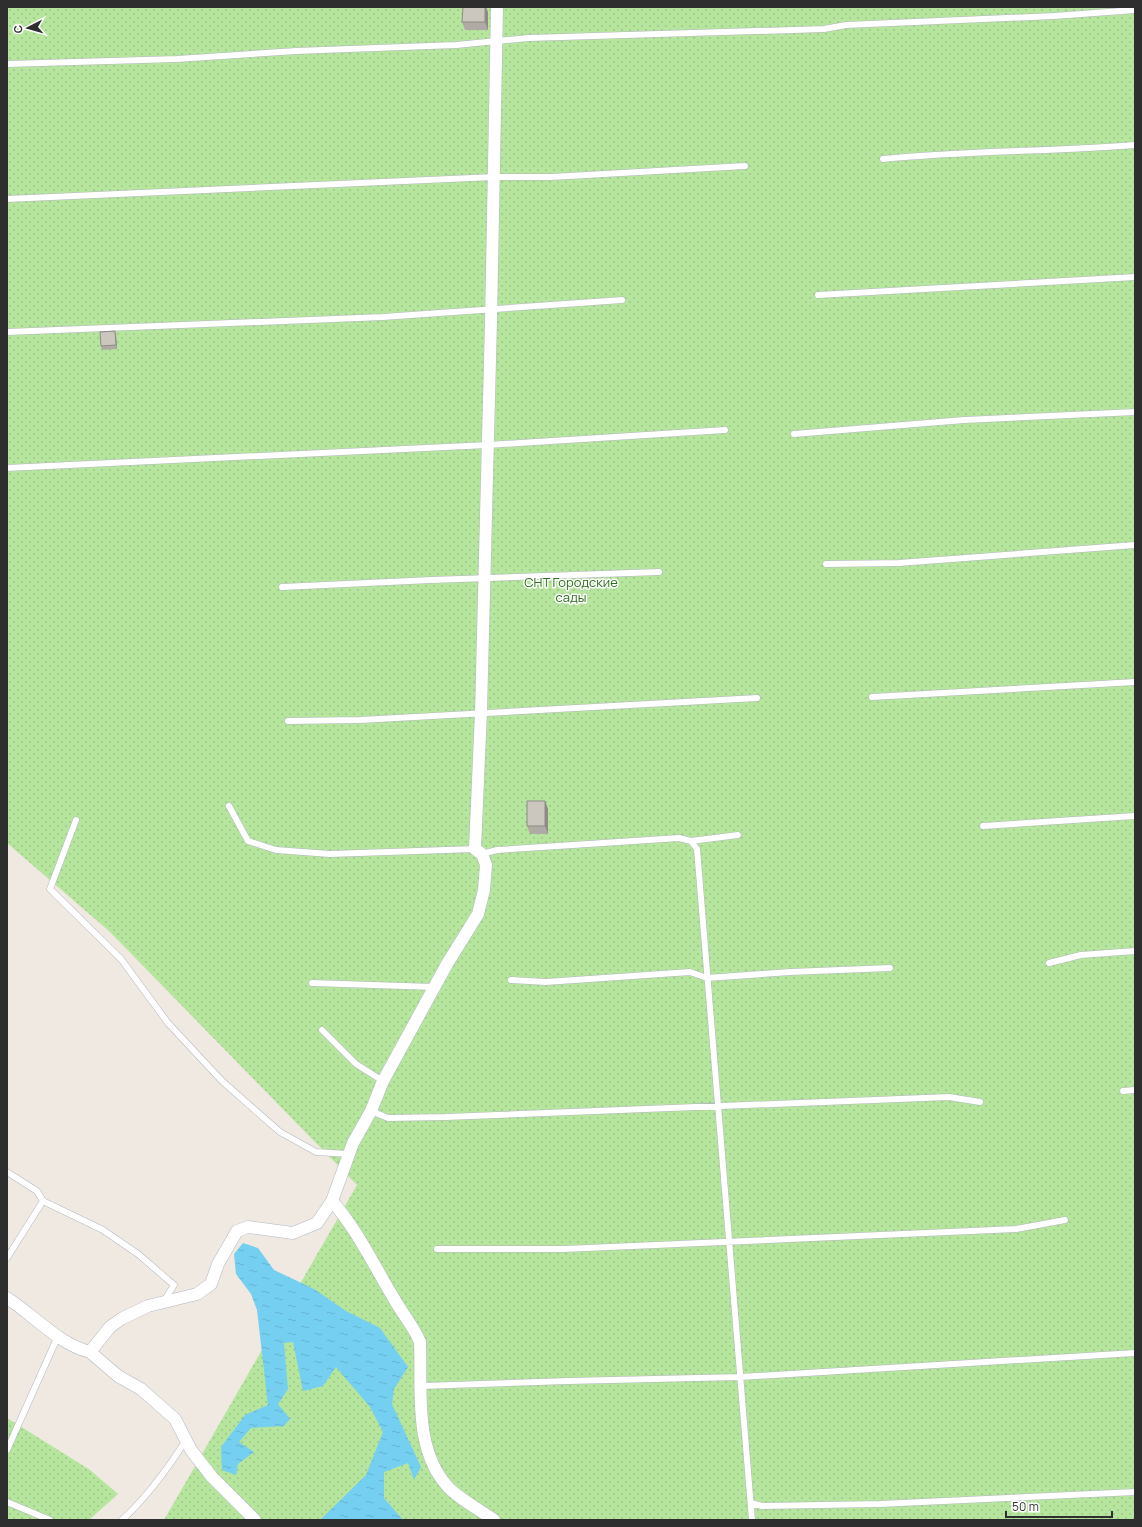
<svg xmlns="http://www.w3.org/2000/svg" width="1142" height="1527" font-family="Manrope,sans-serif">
<defs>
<pattern id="garden-dots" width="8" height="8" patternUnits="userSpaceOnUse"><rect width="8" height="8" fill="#b6e59e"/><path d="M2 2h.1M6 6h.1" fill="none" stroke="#9dc588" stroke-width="1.8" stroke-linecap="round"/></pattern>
<pattern id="water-ripples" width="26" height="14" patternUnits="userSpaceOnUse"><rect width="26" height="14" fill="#75cff0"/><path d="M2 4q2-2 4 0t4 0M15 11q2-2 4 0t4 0" fill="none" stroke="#66b2ce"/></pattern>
</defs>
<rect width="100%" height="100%" fill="#efe9e1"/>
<path fill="url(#garden-dots)" d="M7,7h1128v1513h-971l193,-335 -248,-254 -102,-88z
M7,1418l83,52 28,24 -29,26h-82z"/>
<path fill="url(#water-ripples)" d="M243,1243l15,5 16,22 40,19 32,22 34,17 28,39 -14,22 -2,15 29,63 -7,13 -6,-17 -24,9v26l19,22h-83l46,-45 17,-43 -13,-25 -34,-40 -13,19 -20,5 -10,-49 -9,1 4,46 -10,15 12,15 -6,7 -33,2 -12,14 15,10 -16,12 -2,11 -14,-5 -1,-23 24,-32 23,-10 -11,-95 -6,-16 -15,-20 -2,-20z"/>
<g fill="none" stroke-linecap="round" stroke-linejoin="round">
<g stroke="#b4b7c1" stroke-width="7">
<path id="service" d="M7,64l170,-5 119,-8 160,-6 73,-7 295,-9 22,-4 208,-9 81,-6
M883,159c84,-9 168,-7 252,-14
M7,199l487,-22h57l194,-11
M818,295l317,-18
M7,332l376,-15 239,-17
M794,434l170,-14 171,-8
M7,468l481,-23 237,-15
M826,564l73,-1 236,-18
M282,587l149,-7 228,-8
M872,697l263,-15
M288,721l72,-1 397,-22
M229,806l19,35 28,9 54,4 145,-5
M76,820l-26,69 71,70 47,64 54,58 58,51 36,20 33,2
M983,826l152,-10
M691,841l47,-6
M482,854l15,-4 182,-12 12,3 6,8 55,671
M1049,963l32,-8 54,-4
M511,980l35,2 144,-10 17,6 83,-6 100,-4
M312,983l122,4
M322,1030l34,34 27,17
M1123,1091l12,-1
M371,1111l17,7 58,-1 503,-20 31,5
M7,1172l30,19 6,10 60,29 35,24 36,31 -10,16
M437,1249h127l452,-20 49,-9
M7,1258l36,-57
M422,1386l146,-5 172,-4 395,-24
M7,1450l51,-114
M7,1502l43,18
M751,1503l11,3 118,-2 255,-12
M122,1520c26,-24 45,-50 64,-80"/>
</g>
<g stroke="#b4b7c1" stroke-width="13">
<path id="minor" d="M332,1201c27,31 43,67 64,101 8,14 18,25 24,40 2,48 -7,108 29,146 12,12 31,22 45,32
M7,1298c27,17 51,46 83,54l20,-25 11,-8 27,-13 49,-12 14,-10 7,-20 19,-33 11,-4 45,6 24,-10 15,-22 21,-58 18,-32 12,-30 64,-117 31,-50 6,-24 2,-25 -4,-11 -7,-5 6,-137 10,-391 6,-314
M90,1352l28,24 23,13 34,30 16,31 21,27 43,43"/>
</g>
<use href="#service" stroke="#fff" stroke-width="6"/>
<use href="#minor" stroke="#fff" stroke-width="12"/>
</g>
<path fill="#afaba4" d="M488,12v18h-23l-3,-8z
M116,335l1,14 -15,1 -1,-4z
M545,801l3,8v25h-18l-3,-8z"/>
<path fill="#8e8b86" d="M485,7h1l2,5v18l-3,-8z
M115,331l1,4 1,14 -1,-4z
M545,801l3,8v25l-3,-8z"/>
<path fill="#cbc7bf" stroke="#8e8b86" d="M463,7h22v15h-23z
M115,331l1,14 -15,1 -1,-14z
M527,801h18v25h-18z"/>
<g text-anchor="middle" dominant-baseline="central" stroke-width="3" stroke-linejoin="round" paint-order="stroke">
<g font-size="13" fill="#2c6e1b" stroke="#fff">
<text x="571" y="582">СНТ Городские<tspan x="571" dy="15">сады</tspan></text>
</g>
</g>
<rect width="1142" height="1527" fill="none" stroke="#2e2e2e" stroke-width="16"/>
<g transform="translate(28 28) rotate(264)" stroke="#ffffff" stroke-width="3" paint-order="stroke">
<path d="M0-3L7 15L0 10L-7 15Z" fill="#2e2e2e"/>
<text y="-6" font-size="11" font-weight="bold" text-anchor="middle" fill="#2e2e2e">С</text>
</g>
<path d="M1006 1511v6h106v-6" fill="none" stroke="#2e2e2e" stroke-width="2"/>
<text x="1012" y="1511" font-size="12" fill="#2e2e2e" stroke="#ffffff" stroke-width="3" paint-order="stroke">50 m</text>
</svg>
